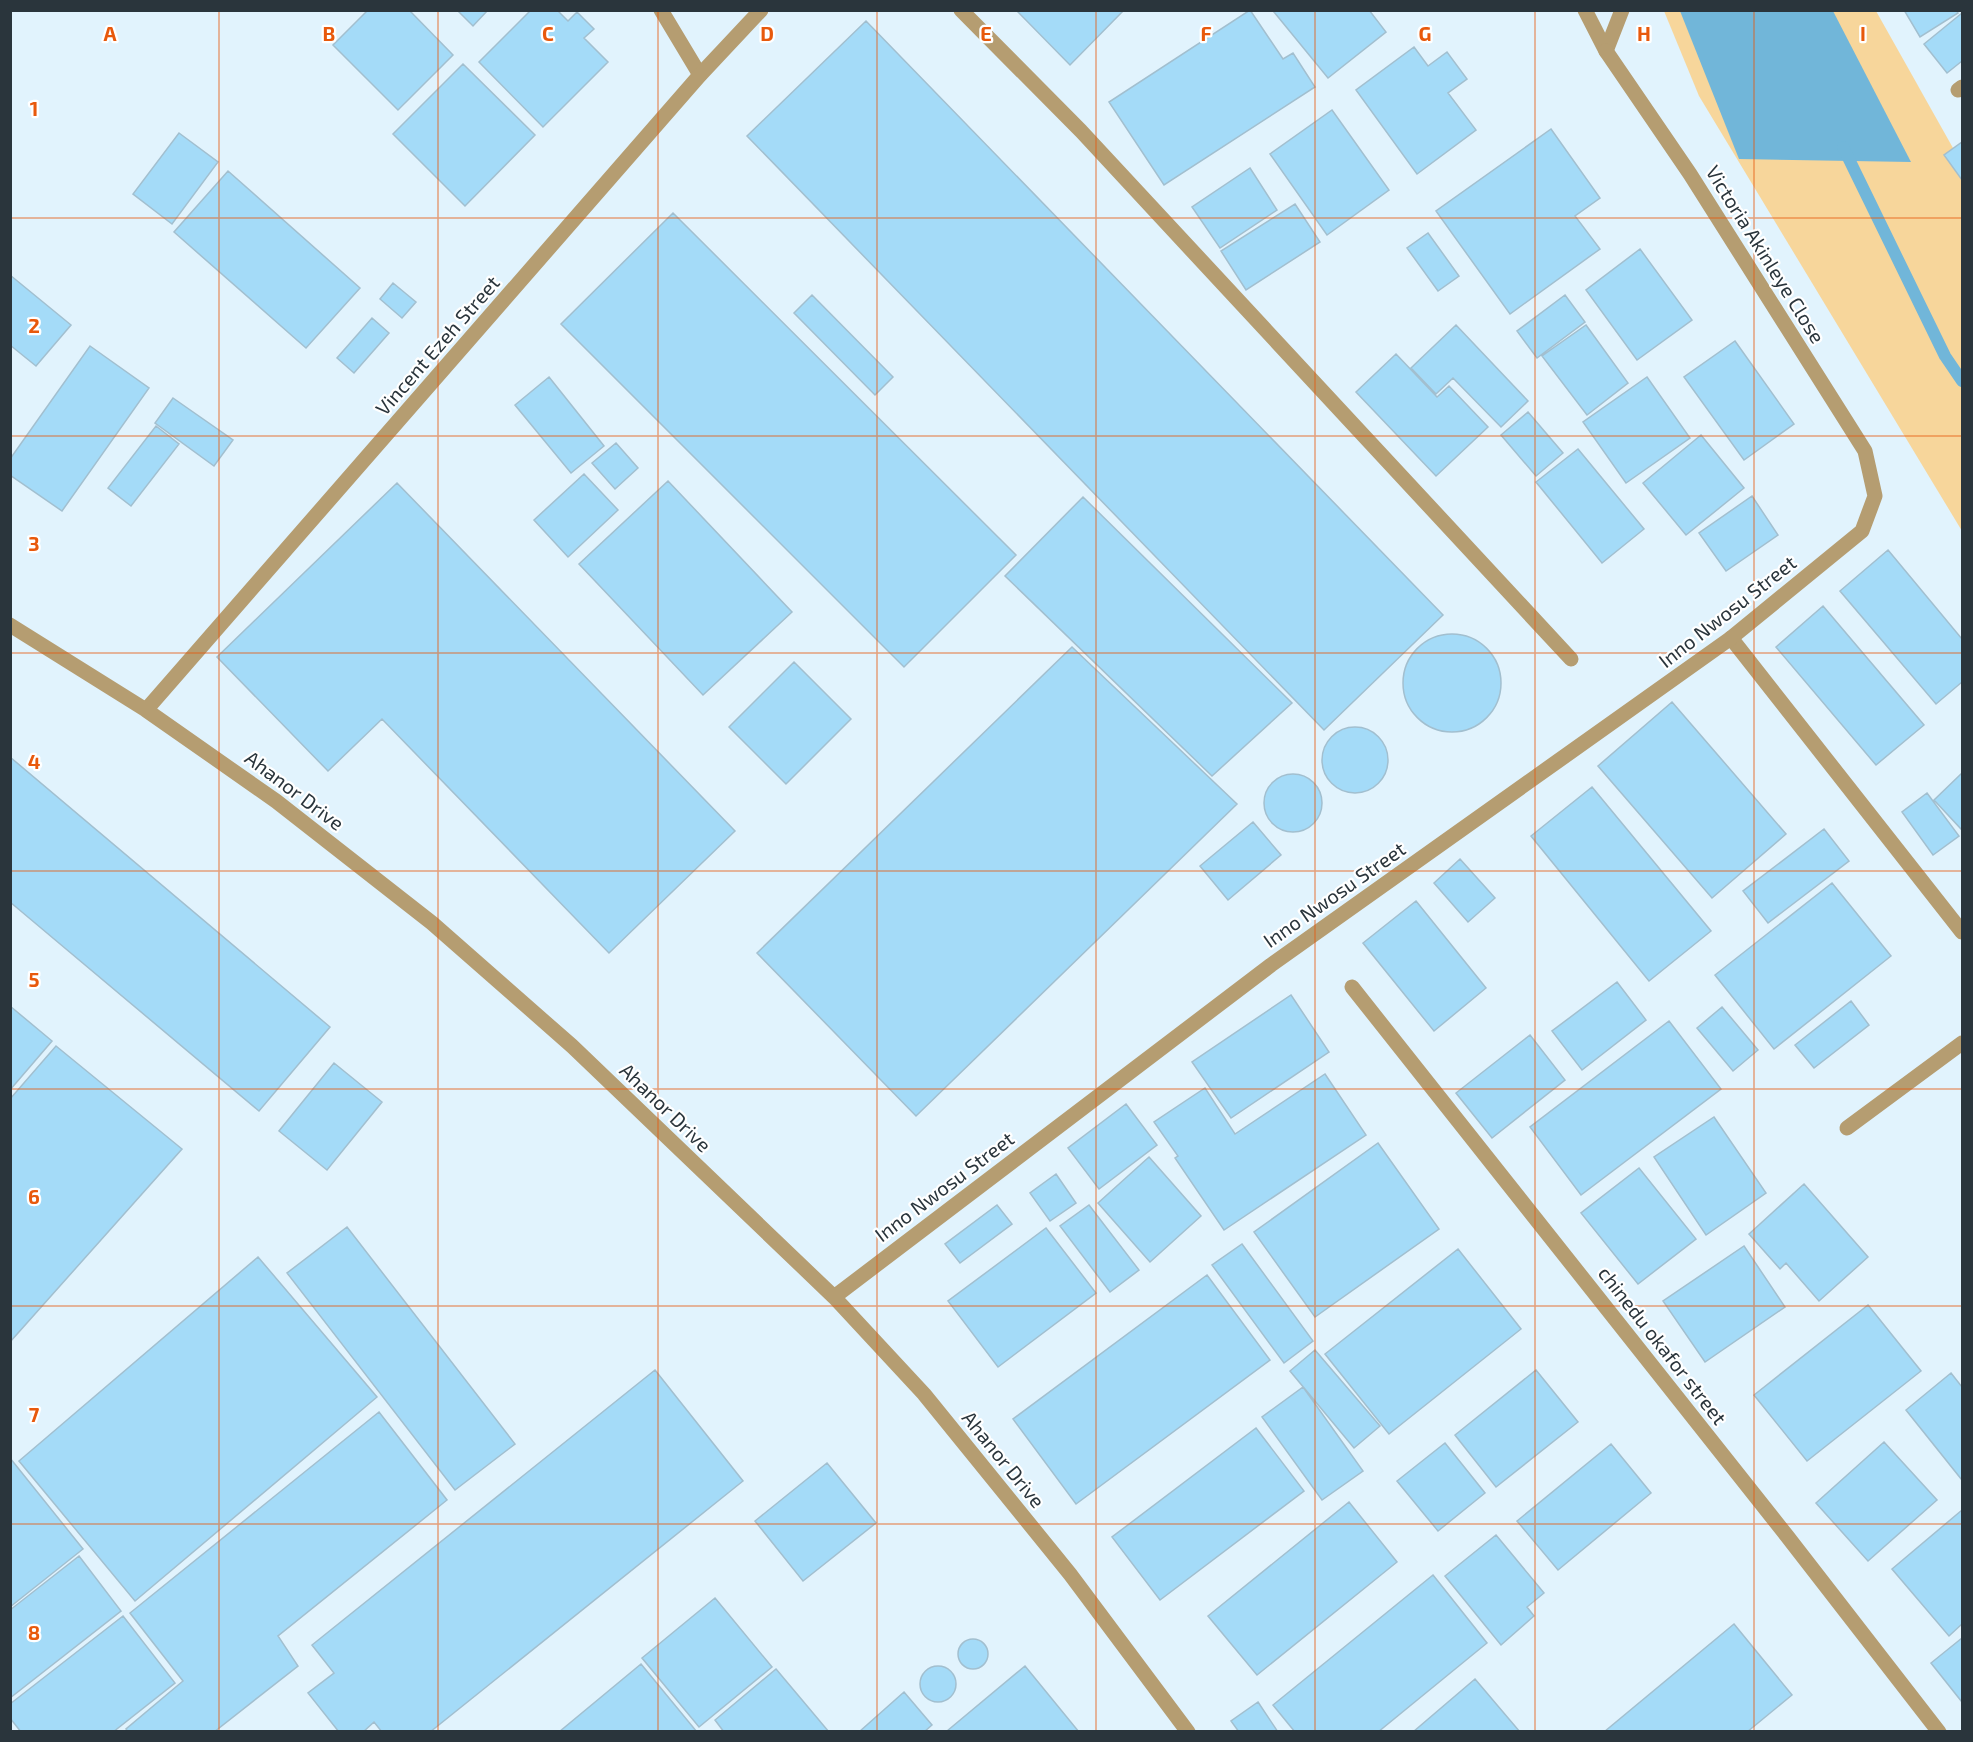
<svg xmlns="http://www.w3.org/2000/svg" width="1973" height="1742" font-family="'Exo 2',sans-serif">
<rect width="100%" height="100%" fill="#e1f3fd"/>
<path fill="#f7d69b" d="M1664,11h212l86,153v367l-263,-435z"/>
<path fill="#71b6d9" d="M1680,11h153l78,151 -172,-3z"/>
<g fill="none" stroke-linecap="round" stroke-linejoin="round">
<path stroke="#71b6d9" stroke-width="12" d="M1843,147l102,209 17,25"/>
</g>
<path fill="#a4dbf8" stroke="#a2bfcf" stroke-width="1.5" d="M368,10h41l44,45 -55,55 -65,-65z
M457,10h31l-15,16z
M531,10h26l11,11 9,-9 17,17 -10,9 24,24 -65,65 -64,-65z
M1016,10h108l-54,55z
M1250,10l33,49 10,-6 22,34 -151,98 -55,-83z
M1276,10h93l17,22 -58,46 -54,-66z
M1904,10h52l2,3 -38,24z
M1962,13v48l-15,12 -23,-29z
M866,21l577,594 -119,115 -577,-594z
M1414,47l14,19 19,-14 20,27 -19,14 28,37 -59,44 -61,-84z
M463,64l72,71 -70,71 -72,-72z
M1332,110l57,80 -62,45 -57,-81z
M1551,129l49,69 -25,18 25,33 -90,65 -74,-103z
M179,133l39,29 -46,62 -39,-30z
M1962,142v38l-18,-25z
M1250,168l27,42 -57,38 -28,-41z
M228,171l132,117 -54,60 -132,-116z
M1295,204l25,38 -74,48 -25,-39z
M673,213l343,342 -112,112 -343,-343z
M1428,233l31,43 -21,15 -31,-43z
M1640,249l52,71 -55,40 -51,-70z
M10,275l61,50 -35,41 -26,-21z
M393,283l23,19 -14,16 -22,-19z
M812,295l81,82 -18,18 -81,-82z
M1565,295l20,27 -48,36 -20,-27z
M372,318l17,15 -35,40 -17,-15z
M1456,325l72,76 -27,26 -48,-49 -17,16 -25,-26z
M1586,325l42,58 -41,32 -45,-59z
M1735,341l59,83 -50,36 -60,-83z
M90,346l59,42 -87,123 -52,-36v-16z
M1396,354l41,43 12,-11 39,41 -52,49 -80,-84z
M549,377l55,69 -33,27 -56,-68z
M1647,377l43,61 -64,45 -43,-61z
M173,398l60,42 -19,26 -59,-43z
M1528,412l35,41 -27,23 -35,-41z
M156,426l23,18 -48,62 -23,-18z
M1701,435l43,53 -58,47 -43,-52z
M616,443l22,25 -23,21 -23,-26z
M1578,449l66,80 -42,34 -66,-81z
M584,474l34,36 -50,47 -34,-37z
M668,481l124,131 -89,83 -124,-131z
M397,483l338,348 -126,122 -227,-234 -54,52 -111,-114z
M1752,496l26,39 -52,36 -27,-38z
M1083,497l209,206 -80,73 -207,-200z
M1888,550l74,89v43l-26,22 -96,-113z
M1823,606l101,119 -48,40 -100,-118z
M1403 683a49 49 0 1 1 98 0a49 49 0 1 1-98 0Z
M1072,647l165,157 -321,312 -159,-163z
M794,662l57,57 -65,65 -57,-57z
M1672,702l114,132 -74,64 -114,-132z
M1322 760a33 33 0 1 1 66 0a33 33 0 1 1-66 0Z
M10,757l320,270 -71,84 -249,-209z
M1962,773v57l-28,-30z
M1264 803a29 29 0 1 1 58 0a29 29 0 1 1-58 0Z
M1592,787l119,144 -62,50 -118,-145z
M1927,793l32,43 -26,19 -31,-43z
M1253,822l28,33 -53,45 -28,-34z
M1824,829l25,32 -81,62 -25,-32z
M1460,859l35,39 -27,24 -34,-39z
M1832,883l59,73 -117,93 -59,-74z
M1416,901l70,87 -52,43 -71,-88z
M1617,982l29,38 -64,50 -30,-39z
M1291,995l38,57 -98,66 -39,-56z
M1851,1001l18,24 -55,43 -19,-23z
M10,1006l42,35 -42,49z
M1722,1007l36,43 -25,21 -36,-43z
M1669,1021l52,68 -140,106 -51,-68z
M1530,1035l35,45 -73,58 -36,-45z
M56,1046l126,103 -172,193v-243z
M334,1063l48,39 -55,68 -48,-39z
M1325,1074l41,61 -142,95 -49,-72 3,-2 -24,-34 51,-34 30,46z
M1126,1104l31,41 -58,44 -31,-41z
M1714,1117l52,76 -60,42 -52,-78z
M1378,1143l61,86 -124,88 -61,-85z
M1149,1157l52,59 -51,46 -52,-59z
M1639,1168l57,71 -58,45 -57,-71z
M1056,1174l20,29 -26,18 -20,-28z
M1804,1184l64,73 -49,44 -33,-38 -6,6 -31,-35z
M997,1205l15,19 -52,39 -15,-19z
M1089,1205l50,65 -29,22 -50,-66z
M347,1227l168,217 -60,46 -168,-217z
M1046,1228l50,65 -98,74 -50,-66z
M1242,1244l71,97 -29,22 -72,-98z
M1744,1246l41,61 -80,55 -42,-61z
M1458,1249l63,80 -132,105 -64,-80z
M258,1257l119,140 -242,204 -116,-140z
M1207,1275l63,85 -194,144 -63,-85z
M1868,1305l53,66 -114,90 -53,-66z
M1315,1350l65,76 -26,22 -64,-77z
M655,1370l88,111 -313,251h-48l-8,-10 -11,10h-24l-31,-39 26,-20 -22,-28z
M1536,1370l42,52 -82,65 -41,-52z
M1951,1373l11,14v93l-56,-70z
M1303,1387l60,84 -41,29 -60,-83z
M379,1412l68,88 -169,136 20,30 -84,66h-86l-2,-3 57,-48 -53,-68z
M1256,1428l48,63 -144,109 -48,-63z
M1884,1442l53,58 -69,61 -52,-58z
M1445,1443l40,50 -47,38 -41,-50z
M1611,1444l40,49 -93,77 -41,-49z
M10,1458l73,91 -73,58z
M827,1463l49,60 -73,58 -48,-60z
M1349,1502l48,60 -140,113 -49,-59z
M1962,1510v114l-13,12 -57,-67z
M1496,1535l48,58 -17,14 7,9 -33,29 -56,-69z
M79,1556l42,55 -111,87v-88z
M1433,1575l54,68 -109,89h-83l-22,-27z
M715,1598l57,69 -73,60 -57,-69z
M123,1616l52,67 -62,49h-92l-11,-14v-14z
M1734,1624l58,71 -45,37h-143z
M1962,1638v64l-31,-39z
M958 1654a15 15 0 1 1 30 0a15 15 0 1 1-30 0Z
M641,1664l56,68h-138z
M1025,1666l54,66h-131l-1,-1z
M920 1684a18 18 0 1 1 36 0a18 18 0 1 1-36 0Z
M776,1669l53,63h-105l-9,-12z
M1475,1679l45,53h-107z
M904,1692l28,33 -8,7h-65z
M1258,1702l20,30h-39l-8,-11z"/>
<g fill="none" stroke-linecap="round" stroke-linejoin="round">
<path stroke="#b59d71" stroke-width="15" d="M1847,1128l115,-85"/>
<path stroke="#b59d71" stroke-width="15" d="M661,10l39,65
M961,10l120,121 490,528
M1585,10l21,41
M1606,51l16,-41
M1958,90l4,-3
M1731,638l231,294
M1352,987l435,549 152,196"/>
<path stroke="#b59d71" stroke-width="15" d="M10,625l136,85 130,91 156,122 140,123 262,251 90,97 146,180 118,158
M146,710l554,-635 61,-65
M834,1297l437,-332 460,-327 131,-107 13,-35 -10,-45 -175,-277 -84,-123"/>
</g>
<path fill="none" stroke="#e8590c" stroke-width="1.5" stroke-opacity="0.55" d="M219,10v1722M438,10v1722M658,10v1722M877,10v1722M1096,10v1722M1315,10v1722M1535,10v1722M1754,10v1722M10,218h1952M10,436h1952M10,653h1952M10,871h1952M10,1089h1952M10,1306h1952M10,1524h1952"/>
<g text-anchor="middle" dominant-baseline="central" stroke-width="4.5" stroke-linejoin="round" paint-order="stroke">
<g font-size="20" fill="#2a353c" stroke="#fff">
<text transform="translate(1766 254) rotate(58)">Victoria Akinleye Close</text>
<text transform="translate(437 345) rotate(-49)">Vincent Ezeh Street</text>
<text transform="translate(1727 611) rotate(-38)">Inno Nwosu Street</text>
<text transform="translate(295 790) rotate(37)">Ahanor Drive</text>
<text transform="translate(1334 894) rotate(-35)">Inno Nwosu Street</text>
<text transform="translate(666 1107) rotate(44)">Ahanor Drive</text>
<text transform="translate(944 1186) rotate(-37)">Inno Nwosu Street</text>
<text transform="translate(1663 1345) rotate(52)">chinedu okafor street</text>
<text transform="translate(1004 1459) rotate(51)">Ahanor Drive</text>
</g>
</g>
<g font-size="20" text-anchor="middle" font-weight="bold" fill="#e8590c" stroke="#fff" stroke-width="4.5" stroke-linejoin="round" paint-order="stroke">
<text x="110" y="41">A</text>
<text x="329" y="41">B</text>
<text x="548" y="41">C</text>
<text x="767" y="41">D</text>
<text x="986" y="41">E</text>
<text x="1206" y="41">F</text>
<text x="1425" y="41">G</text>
<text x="1644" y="41">H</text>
<text x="1863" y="41">I</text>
<text x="34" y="116">1</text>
<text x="34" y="333">2</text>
<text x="34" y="551">3</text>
<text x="34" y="769">4</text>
<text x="34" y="987">5</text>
<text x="34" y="1204">6</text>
<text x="34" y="1422">7</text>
<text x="34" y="1640">8</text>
</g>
<rect width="1973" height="1742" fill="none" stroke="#2a353c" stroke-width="24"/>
</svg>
